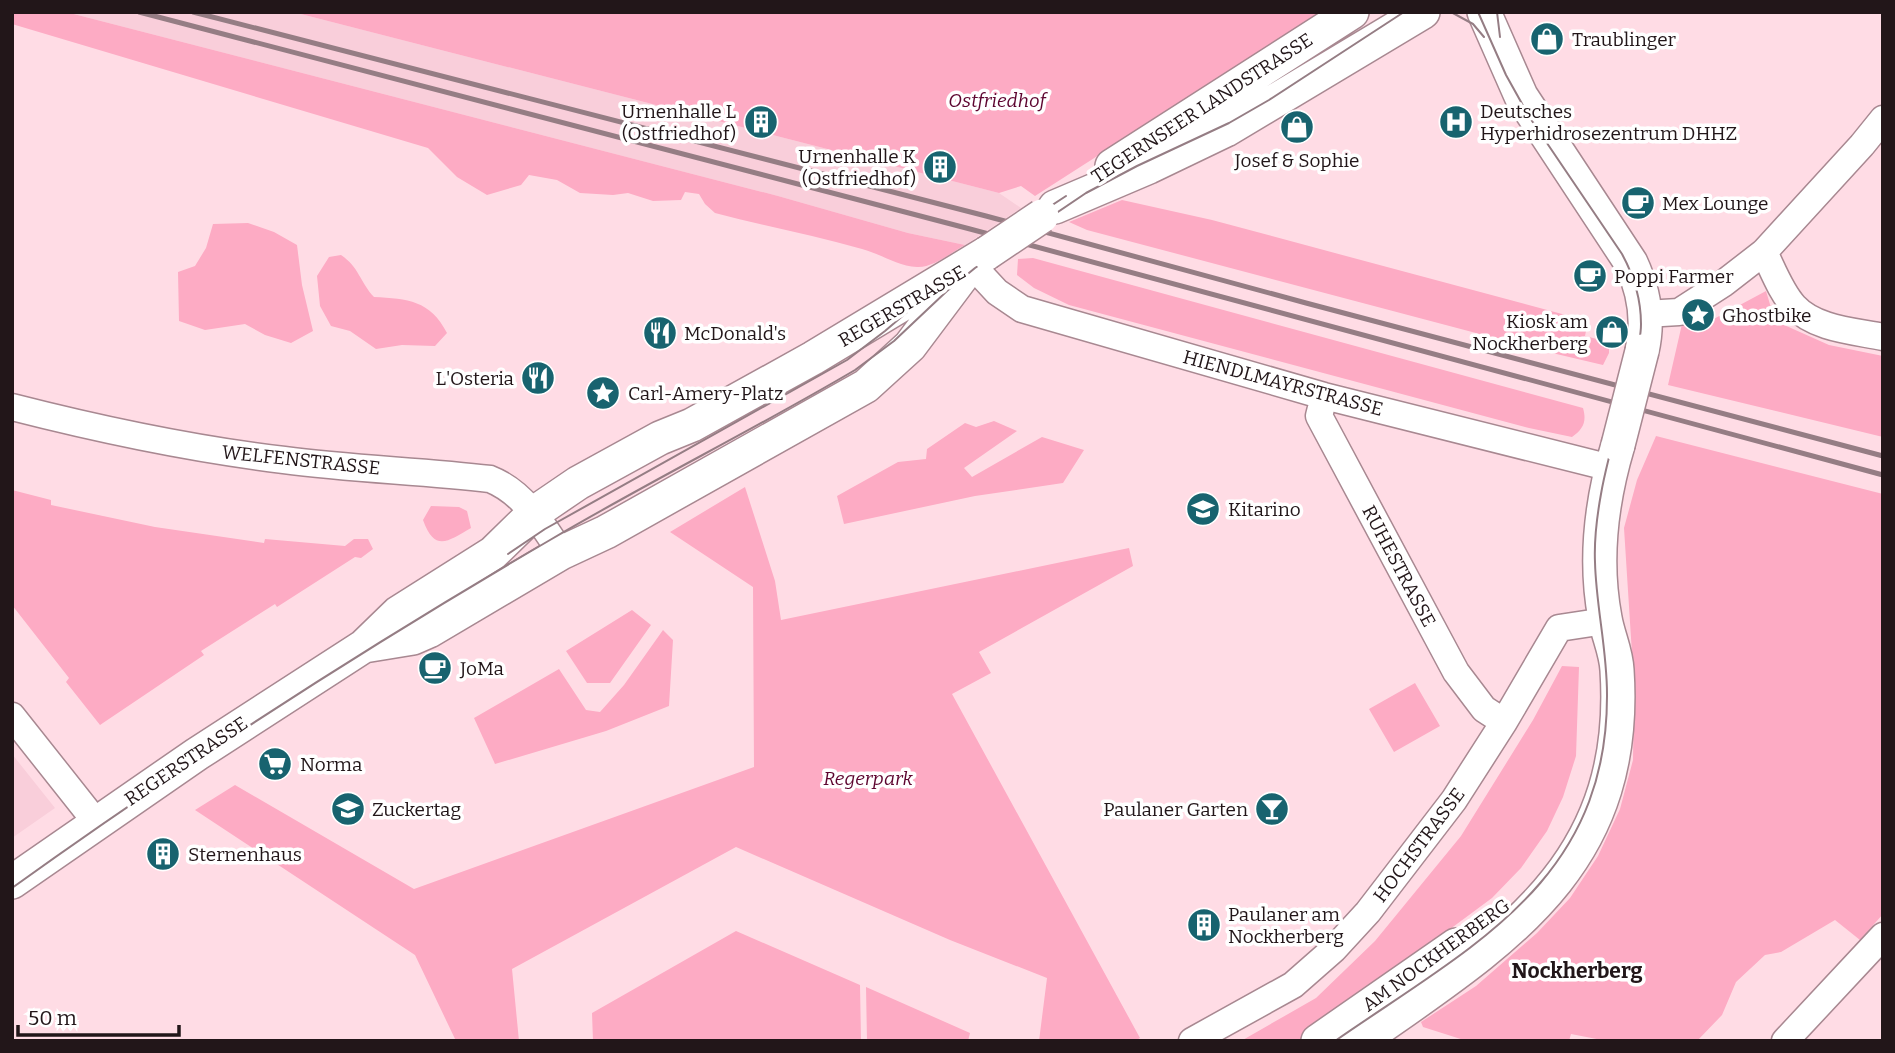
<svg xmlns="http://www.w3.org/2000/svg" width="1895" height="1053" font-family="Bitter,serif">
<rect width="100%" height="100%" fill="#ffdce5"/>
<path fill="#f9ceda" d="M66,12h227l706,181 22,15 -56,37 -57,-12 -130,-37z
M12,754l43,54 -43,30z"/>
<path fill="#fdabc4" d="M12,12h54l712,184 130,37 57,12c-13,7 -32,23 -48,22 -20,-1 -36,-13 -55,-18 -49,-14 -98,-23 -147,-36l-10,-9 -6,-10 -14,-2 -4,8 -28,1 -25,-8 -15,2 -33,-2 -23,-13 -28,-5 -8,10 -34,10 -30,-18 -29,-29 -416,-124z
M293,12h1029l-287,184 -14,-10 -22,7z
M1122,200l90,20 376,101 -3,15 24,6v11l-6,12 -55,-13 -461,-122 -18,-8z
M248,223l26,9 23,13 5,40 11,46 -22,12 -26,-8 -20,-11 -40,6 -26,-9 -1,-49 17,-6 11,-18 7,-24z
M341,255c18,12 19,27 33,42 34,2 56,3 73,36l-12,13 -33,-1 -26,4 -26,-18 -19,-5 -11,-20 -3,-30 12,-19z
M1033,258l550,150c4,14 0,21 -11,29l-43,-9 -460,-123 -35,-17 -17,-13 1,-16z
M1766,291l9,30 54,24 54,11v81l-215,-52 14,-61 28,-3z
M994,421l23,10 -53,37 8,9 70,-40 42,13 -21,33 -88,13 -131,28 -7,-28 61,-34 28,-3 1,-10 38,-26 11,4z
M1656,436l227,58v420l-23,26 -25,-20 -54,32 -16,3 -29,27 -14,33 -25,26h-90l-36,-7 -2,7h-102l-44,-14 -2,-5 55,-36 61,-53 33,-35 28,-42 22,-47 13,-49 1,-75 -10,-157 13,-48z
M745,487l30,94 6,39 348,-72 4,18 -154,86 12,21 -39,21 188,344 -5,3h-96l8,-63 -97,-38 -214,-93 -224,122 7,72h-63l-41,-86 -220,-145 40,-25 179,104 340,-122 -1,-180 -83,-55z
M12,490l39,10v5l104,22 109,16 1,-4 80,7 9,-7h14l5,10 -12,9 -6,-1 -78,50 -2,-3 -74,47 3,4 -104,70 -34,-43 3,-4 -57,-73z
M431,506l28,1 8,4 4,17c-23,13 -36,25 -48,-8z
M632,610l19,15 -41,58h-23l-21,-32z
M663,630l10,10 -4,66 -63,25 -111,33 -21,-46 85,-49 27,41 14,2 24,-27z
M1562,666l17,1 -3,89 -13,41 -16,34 -26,37 -29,30 -193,143h-58l75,-43 59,-57 86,-105 72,-116z
M1415,683l25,43 -46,26 -25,-43z
M736,931l124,54 1,56h-268l-1,-28z
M866,987l104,46 -2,8h-101z"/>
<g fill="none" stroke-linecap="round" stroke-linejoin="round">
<g stroke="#a88891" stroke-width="29">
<path id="minor" d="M1764,252c9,18 17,40 30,54 21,23 60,25 89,31
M971,264l26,28 25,17 302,87 287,72
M1645,314l34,-2 45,-29 40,-31 98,-107 21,-26
M1324,396l-5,20 137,256 28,37 20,13
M12,407c90,23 180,42 272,53 68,9 138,11 206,19 33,13 53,46 71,74
M12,716l84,106
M1192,1041l101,-56 41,-36 34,-37 86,-112 50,-78 55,-94 46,-7
M1785,1041l98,-105"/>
</g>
<g stroke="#a88891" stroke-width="36">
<path id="major" d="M1484,12l37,84 110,167c13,28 18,58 11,88
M1112,166l240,-154
M1055,207l94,-40 77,-37 197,-118
M364,646l49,-8 16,-7 132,-78 45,-21 260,-146 44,-40 54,-72
M12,882l185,-128 167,-108 34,-33 95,-60 41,-40 44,-30 82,-45 32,-13 121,-67 174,-105
M1318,1041l138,-96
M1361,1041c142,-100 269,-174 256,-371 -1,-19 -9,-34 -12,-52 -11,-58 -4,-116 13,-173"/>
</g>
<use href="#minor" stroke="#fff" stroke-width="26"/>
<use href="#major" stroke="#fff" stroke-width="33"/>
<path stroke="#957d84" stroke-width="2" d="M1451,12l22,12 11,13
M1497,12l3,25
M1011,232l55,-36
M508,554l37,-25 302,-169 38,-29 63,-54
M12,888c174,-125 353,-240 538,-348 100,-59 205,-111 305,-170l39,-29 53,-50 28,-23 111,-75 51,-27 92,-43 40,-23 135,-88
M1335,1041c135,-94 273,-159 272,-347 0,-45 -11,-88 -12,-132 -1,-23 2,-46 6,-68 7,-40 20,-79 30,-118 4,-17 10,-34 10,-52 0,-26 -7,-48 -19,-70l-92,-136 -24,-43 -28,-63"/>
<path stroke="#957d84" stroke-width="5" d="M139,12l831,217 913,246
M193,12l793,204 320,87 577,153"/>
<g stroke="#a88891" stroke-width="36" stroke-linecap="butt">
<path id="major-bridge" d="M987,253l55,-37
M1618,445l24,-94"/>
</g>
<use href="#major-bridge" stroke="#fff" stroke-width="33"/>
</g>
<defs>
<g id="shop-disc" transform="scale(1.75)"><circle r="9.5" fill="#18636f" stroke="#fff"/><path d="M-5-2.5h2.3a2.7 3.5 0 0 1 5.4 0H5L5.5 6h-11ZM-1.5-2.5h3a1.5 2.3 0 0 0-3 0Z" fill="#fff"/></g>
<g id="building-disc" transform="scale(1.75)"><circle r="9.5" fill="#18636f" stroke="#fff"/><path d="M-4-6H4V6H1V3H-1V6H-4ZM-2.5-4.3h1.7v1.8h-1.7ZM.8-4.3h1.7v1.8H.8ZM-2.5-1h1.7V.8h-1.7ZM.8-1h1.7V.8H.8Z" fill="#fff"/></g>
<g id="hospital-disc" transform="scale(1.75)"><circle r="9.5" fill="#18636f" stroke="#fff"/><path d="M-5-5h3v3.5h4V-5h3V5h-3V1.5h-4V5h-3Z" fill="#fff"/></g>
<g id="cafe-disc" transform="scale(1.75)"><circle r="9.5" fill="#18636f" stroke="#fff"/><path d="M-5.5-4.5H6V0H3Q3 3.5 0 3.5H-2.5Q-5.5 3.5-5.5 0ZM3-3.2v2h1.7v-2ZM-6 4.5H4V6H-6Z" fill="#fff"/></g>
<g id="sight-disc" transform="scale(1.75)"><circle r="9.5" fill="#18636f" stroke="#fff"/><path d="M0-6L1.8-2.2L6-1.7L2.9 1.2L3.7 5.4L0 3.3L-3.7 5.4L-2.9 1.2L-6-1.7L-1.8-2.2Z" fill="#fff"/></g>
<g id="restaurant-disc" transform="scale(1.75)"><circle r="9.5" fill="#18636f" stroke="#fff"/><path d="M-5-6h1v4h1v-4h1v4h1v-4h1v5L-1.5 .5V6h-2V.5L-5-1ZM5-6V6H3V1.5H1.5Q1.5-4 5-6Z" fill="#fff"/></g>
<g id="school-disc" transform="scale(1.75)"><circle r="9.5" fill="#18636f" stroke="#fff"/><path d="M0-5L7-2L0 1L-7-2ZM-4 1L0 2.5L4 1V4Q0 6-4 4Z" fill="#fff"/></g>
<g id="supermarket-disc" transform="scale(1.75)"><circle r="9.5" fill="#18636f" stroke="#fff"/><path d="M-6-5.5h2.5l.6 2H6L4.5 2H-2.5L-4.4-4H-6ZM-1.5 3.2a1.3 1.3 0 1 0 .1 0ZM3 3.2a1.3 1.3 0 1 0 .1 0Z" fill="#fff"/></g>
<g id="bar-disc" transform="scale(1.75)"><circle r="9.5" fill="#18636f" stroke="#fff"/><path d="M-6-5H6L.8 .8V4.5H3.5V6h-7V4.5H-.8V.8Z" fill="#fff"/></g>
</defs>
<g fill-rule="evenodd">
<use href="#shop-disc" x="1547" y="39"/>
<use href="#building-disc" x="761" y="122"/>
<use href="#hospital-disc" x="1456" y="122"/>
<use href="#shop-disc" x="1297" y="127"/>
<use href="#building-disc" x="940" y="167"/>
<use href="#cafe-disc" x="1638" y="203"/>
<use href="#cafe-disc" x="1590" y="276"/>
<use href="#sight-disc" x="1698" y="315"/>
<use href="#shop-disc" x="1612" y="332"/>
<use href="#restaurant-disc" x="660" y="333"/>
<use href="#restaurant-disc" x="538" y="378"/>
<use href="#sight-disc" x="603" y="393"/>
<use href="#school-disc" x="1203" y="509"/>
<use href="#cafe-disc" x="435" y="668"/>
<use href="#supermarket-disc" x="275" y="764"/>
<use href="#school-disc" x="348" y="809"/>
<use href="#bar-disc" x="1272" y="809"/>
<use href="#building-disc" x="163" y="854"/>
<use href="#building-disc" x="1204" y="925"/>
</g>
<g text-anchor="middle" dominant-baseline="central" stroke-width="7" stroke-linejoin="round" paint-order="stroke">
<g font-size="19" fill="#221619" stroke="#fff" text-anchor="start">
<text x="1572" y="39">Traublinger</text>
<text x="736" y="111" text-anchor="end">Urnenhalle L<tspan x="736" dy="22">(Ostfriedhof)</tspan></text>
<text x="1480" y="111">Deutsches<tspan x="1480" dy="22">Hyperhidrosezentrum DHHZ</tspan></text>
<text x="916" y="156" text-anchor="end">Urnenhalle K<tspan x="916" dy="22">(Ostfriedhof)</tspan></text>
<text x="1297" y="160" text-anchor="middle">Josef &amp; Sophie</text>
<text x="1662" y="203">Mex Lounge</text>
<text x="1614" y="276">Poppi Farmer</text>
<text x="1722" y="315">Ghostbike</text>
<text x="1588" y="321" text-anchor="end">Kiosk am<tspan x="1588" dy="22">Nockherberg</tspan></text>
<text x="684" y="333">McDonald's</text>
<text x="514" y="378" text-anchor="end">L'Osteria</text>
<text x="628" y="393">Carl-Amery-Platz</text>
<text x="1228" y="509">Kitarino</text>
<text x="460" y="668">JoMa</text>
<text x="300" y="764">Norma</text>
<text x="372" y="809">Zuckertag</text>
<text x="1248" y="809" text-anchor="end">Paulaner Garten</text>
<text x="188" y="854">Sternenhaus</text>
<text x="1228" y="914">Paulaner am<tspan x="1228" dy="22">Nockherberg</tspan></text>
</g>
<g font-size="19" font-style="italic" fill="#5d042f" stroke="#fff">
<text x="997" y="100">Ostfriedhof</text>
<text x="868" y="778">Regerpark</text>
</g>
<g font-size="19" fill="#221619" stroke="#fff">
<text transform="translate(1202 108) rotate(-33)">TEGERNSEER LANDSTRASSE</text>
<text transform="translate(902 306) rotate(-30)">REGERSTRASSE</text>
<text transform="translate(1283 383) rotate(15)">HIENDLMAYRSTRASSE</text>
<text transform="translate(301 460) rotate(6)">WELFENSTRASSE</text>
<text transform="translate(1399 566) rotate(62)">RUHESTRASSE</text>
<text transform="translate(186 761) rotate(-34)">REGERSTRASSE</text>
<text transform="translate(1419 845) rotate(-53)">HOCHSTRASSE</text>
<text transform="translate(1436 955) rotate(-36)">AM NOCKHERBERG</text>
</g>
<g font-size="21" font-weight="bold" fill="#221619" stroke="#fff">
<text x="1577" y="971">Nockherberg</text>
</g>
</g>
<rect width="1895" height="1053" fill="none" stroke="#221619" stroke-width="28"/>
<path d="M18 1025v10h161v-10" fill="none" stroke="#221619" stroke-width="3.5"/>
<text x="28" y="1025" font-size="21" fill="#221619" stroke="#ffffff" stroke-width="5" paint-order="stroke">50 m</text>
</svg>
